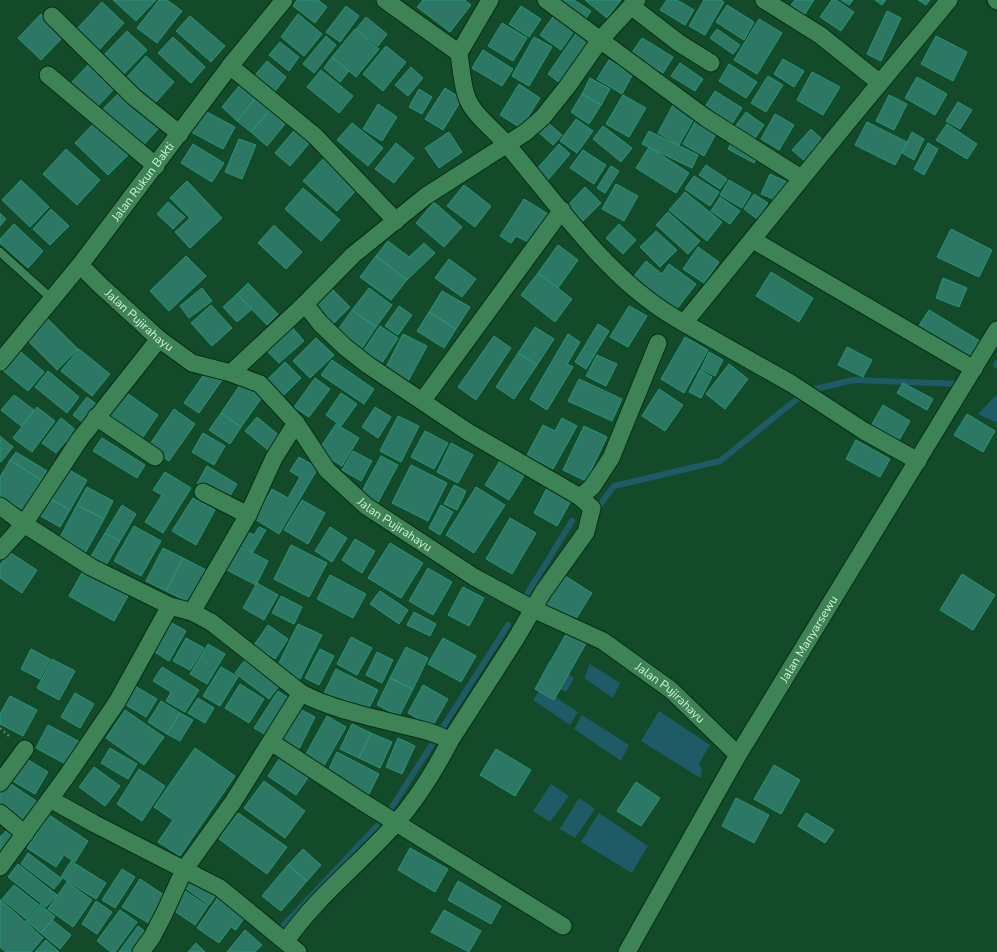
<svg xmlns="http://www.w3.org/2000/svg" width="997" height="952" font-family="'Nunito Sans',sans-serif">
<rect width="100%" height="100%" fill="#134a29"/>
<path fill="#1e5b66" d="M995,396h2v27l-19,-9z
M549,661l25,17 -8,14 -25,-15z
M590,664l30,19 -7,15 -29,-20z
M541,688l37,24 -8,13 -37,-25z
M659,711l51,34 -11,19 3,6 -2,8 -59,-37z
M582,715l47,30 -8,16 -47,-32z
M551,784l18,12 -19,26 -17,-11z
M579,798l16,11 -20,29 -15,-9z
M599,813l49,33 -16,27 -51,-31z"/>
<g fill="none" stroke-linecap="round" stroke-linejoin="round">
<path stroke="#1e5b66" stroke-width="6" d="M996,365l1,-2
M595,511l19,-25 106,-25 87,-70 46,-11 109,4
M527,594l45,-73
M392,807l116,-182
M281,928l96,-102"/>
</g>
<path fill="#2d7864" stroke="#2c9379" d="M113,0h43l-20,21z
M159,0h8l15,11 -25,32 -20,-15z
M297,0h21l9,7 -12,16 -22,-17z
M423,0h42l6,5 -21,27 -33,-25z
M551,0h23l17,11 -7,10z
M585,0h36l-14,18z
M667,0h10l17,10 -9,15 -25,-15z
M704,0h17l3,2 -19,33 -16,-9z
M795,0h19l-9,14 -14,-9z
M832,0h4l18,12 -13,19 -21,-14z
M841,0h12l-4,5z
M875,0h11l-4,5z
M918,0h12l-4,5z
M102,2l22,21 -28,30 -22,-21z
M727,5l27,17 -10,18 -28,-18z
M346,6l13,10 -19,26 -14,-10z
M521,6l20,13 -12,18 -20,-13z
M887,11l14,7 -20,43 -14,-7z
M41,14l23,22 -23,24 -23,-22z
M298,14l24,20 -18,22 -23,-19z
M555,14l21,14 -15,22 -21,-15z
M190,16l35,30 -14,16 -35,-31z
M366,17l21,17 -9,12 -22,-17z
M759,19l23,14 -25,41 -23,-14z
M502,23l25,15 -14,23 -25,-15z
M355,29l24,20 -23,28 -24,-20z
M717,29l23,16 -7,9 -23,-16z
M127,31l20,19 -26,27 -20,-19z
M577,32l16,11 -29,43 -16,-12z
M326,36l10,9 -22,28 -11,-9z
M936,36l31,16 -14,29 -32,-17z
M173,37l32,30 -14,16 -33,-30z
M534,37l18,10 -23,39 -17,-10z
M642,38l31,19 -10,16 -32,-19z
M280,42l19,15 -10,14 -20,-16z
M386,46l20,16 -23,29 -20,-17z
M483,50l30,19 -11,17 -30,-18z
M146,56l28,26 -19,21 -29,-25z
M332,57l17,14 -9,11 -16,-14z
M783,59l21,12 -10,16 -20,-13z
M609,60l24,14 -11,20 -25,-15z
M267,61l19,16 -14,18 -20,-16z
M680,63l23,16 -8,12 -24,-15z
M89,64l26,24 -19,20 -26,-24z
M729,64l28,18 -11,16 -27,-17z
M411,67l12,11 -15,18 -13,-11z
M321,70l32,26 -14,17 -32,-26z
M812,72l28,15 -17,28 -26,-15z
M768,76l15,9 -17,27 -15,-9z
M917,77l30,17 -12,21 -30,-17z
M590,78l20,11 -9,16 -19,-11z
M244,80l16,13 -23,28 -15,-14z
M519,84l21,14 -19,30 -21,-13z
M445,88l17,11 -19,31 -18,-11z
M419,89l13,8 -10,17 -13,-7z
M715,91l27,17 -12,19 -27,-17z
M120,92l39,36 -19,21 -40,-37z
M260,93l14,12 -23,27 -14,-11z
M582,94l19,11 -12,19 -18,-12z
M623,95l23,13 -17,29 -23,-13z
M889,95l18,9 -13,26 -18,-9z
M958,102l14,8 -12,19 -14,-8z
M674,103l22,12 -17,30 -21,-12z
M378,104l19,13 -15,24 -19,-12z
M274,105l16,13 -23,28 -16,-14z
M203,110l32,17 -12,22 -32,-17z
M746,112l18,13 -11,16 -19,-13z
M775,114l19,11 -15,25 -18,-11z
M698,116l21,12 -15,28 -21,-12z
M576,119l17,12 -16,22 -17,-12z
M97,120l34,32 -23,23 -33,-32z
M546,121l16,14 -9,10 -16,-14z
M867,122l40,20 -12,23 -40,-20z
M352,123l31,25 -15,18 -31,-26z
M947,124l30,20 -10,15 -31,-19z
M298,126l15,13 -23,27 -15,-13z
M603,126l29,22 -11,14 -28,-23z
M811,129l14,13 -19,20 -14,-12z
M649,131l49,24 -6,13 -50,-24z
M449,132l13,20 -23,16 -14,-20z
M912,132l12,7 -10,21 -12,-7z
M734,138l26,15 -6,10 -26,-14z
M239,139l17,6 -14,34 -17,-7z
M396,143l18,15 -20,25 -19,-14z
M928,143l10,6 -14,26 -10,-6z
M193,144l31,19 -12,19 -31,-19z
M559,144l11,10 -23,27 -12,-10z
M649,147l40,26 -13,20 -40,-25z
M66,149l34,31 -23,25 -34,-31z
M583,150l23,15 -12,19 -24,-16z
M324,158l34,30 -21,23 -34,-30z
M706,165l21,14 -7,10 -21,-14z
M611,166l8,5 -14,22 -8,-5z
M770,174l19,9 -8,19 -20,-8z
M694,176l25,16 -9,14 -25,-17z
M21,180l28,27 -19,20 -28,-27z
M729,180l22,13 -9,15 -22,-13z
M187,181l35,37 -32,30 -15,-16 15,-14 -20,-20z
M616,184l22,12 -14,25 -22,-12z
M464,185l27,21 -16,21 -28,-21z
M585,187l16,16 -18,18 -15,-16z
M303,188l37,32 -19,21 -36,-32z
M685,192l37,30 -15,19 -38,-31z
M754,194l14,9 -11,16 -13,-10z
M720,197l20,14 -10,13 -19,-13z
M524,199l24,15 -20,28 -12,-6 -5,7 -11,-7z
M168,202l17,15 -12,12 -16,-15z
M434,202l28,25 -18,20 -28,-24z
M51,209l18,17 -19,19 -17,-16z
M668,212l32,29 -12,13 -32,-29z
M0,213l6,6 -6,7z
M14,224l29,27 -15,17 -28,-25v-4z
M619,224l17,16 -13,14 -17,-16z
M274,225l28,27 -16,17 -28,-26z
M951,229l41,21 -13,27 -42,-20z
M656,231l21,19 -17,17 -20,-20z
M388,241l21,16 15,-14 11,10 -28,27 -31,-24z
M558,245l20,15 -20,28 -20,-15z
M698,247l21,15 -15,21 -21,-14z
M186,256l20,20 -37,35 -19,-20z
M376,256l31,24 -16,20 -31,-23z
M449,259l27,20 -14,18 -27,-19z
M646,261l16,13 7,-10 27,20 -23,30 -43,-33z
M771,272l42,26 -14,24 -43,-26z
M538,273l34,26 -17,23 -34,-27z
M943,278l24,10 -8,19 -23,-9z
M248,283l30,31 -11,11 -30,-31z
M330,287l20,20 -20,20 -20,-20z
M202,288l10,13 -23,17 -9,-12z
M369,288l23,17 -16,22 -24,-17z
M442,291l28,16 -14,22 -27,-17z
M237,294l15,15 -15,13 -14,-15z
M211,305l21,23 -20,18 -21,-23z
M399,306l13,9 -14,20 -13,-9z
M629,306l18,10 -19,31 -18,-10z
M352,310l24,17 -16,24 -25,-17z
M929,310l51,31 -14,22 -51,-31z
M429,312l27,17 -12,19 -27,-17z
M45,316l33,33 -21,21 -33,-33z
M598,324l11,7 -23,38 -11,-7z
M291,326l13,15 -25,22 -14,-14z
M380,326l18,12 -20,31 -18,-13z
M535,327l19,12 -17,26 -19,-12z
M403,334l24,12 -21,39 -23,-12z
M568,334l12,8 -13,22 6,3 -26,43 -17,-11z
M494,336l17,12 -35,52 -18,-13z
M685,337l23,13 -24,43 -23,-14z
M316,338l18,17 -24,23 -17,-17z
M15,347l29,25 -16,19 -28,-23z
M847,347l25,13 -9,17 -25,-12z
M79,349l31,25 -18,22 -31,-25z
M709,352l14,8 -8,16 -14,-7z
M518,353l19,12 -23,34 -18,-12z
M597,355l20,9 -11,22 -20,-10z
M332,360l42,29 -10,15 -43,-29z
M285,362l16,16 -20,20 -16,-16z
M729,364l19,15 -23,30 -19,-15z
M207,370l15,10 -23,33 -15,-10z
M700,370l12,7 -11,21 -12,-6z
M48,371l31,26 -12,16 -32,-26z
M315,378l15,11 -21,28 -15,-10z
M579,379l43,20 -10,22 -44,-20z
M242,382l21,14 -22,31 -20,-14z
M903,383l30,16 -6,11 -30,-17z
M659,389l24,16 -18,26 -23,-15z
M124,391l34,24 -17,25 -34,-24z
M341,393l16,11 -16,22 -15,-11z
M14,395l20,15 -13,16 -20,-16z
M87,397l9,7 -14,18 -9,-7z
M883,405l27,16 -15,26 -27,-16z
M37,407l18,14 -23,31 -19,-14z
M375,407l16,10 -13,21 -16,-11z
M174,409l21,15 -26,37 -21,-14z
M221,413l20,14 -11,17 -21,-14z
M967,414l28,17 -12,21 -29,-17z
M398,416l21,10 -18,36 -21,-11z
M257,417l24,20 -12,14 -24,-20z
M61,418l21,17 -8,11 -8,-5 -10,12 -14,-10z
M562,418l15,8 -24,43 -26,-14 16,-30 12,6z
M336,424l23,14 -17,28 -24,-15z
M584,426l23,11 -21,44 -23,-11z
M425,431l23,12 -14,26 -23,-12z
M203,433l22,13 -11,19 -22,-13z
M0,436l13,11 -12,15 -1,-1z
M102,438l43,27 -8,13 -44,-27z
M856,440l34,19 -10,18 -34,-18z
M451,443l22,12 -15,28 -21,-11z
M353,451l19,10 -11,20 -19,-11z
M16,452l31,19 -6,9 -31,-20z
M381,456l17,9 -21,39 -17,-9z
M503,456l24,15 -18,29 -24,-15z
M299,457l19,11 -39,66 -24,-15 17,-30 16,9 12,-21 -10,-6z
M10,460l31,20 -18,30 -23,-14v-19z
M411,465l36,18 -19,38 -36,-18z
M207,466l30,18 -10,17 -30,-17z
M64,467l23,13 -17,30 -23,-13z
M165,472l26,16 -28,45 -18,-11 17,-27 -9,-5z
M454,485l12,6 -9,19 -13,-6z
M548,486l24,13 -15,27 -23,-13z
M87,487l26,14 -9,18 -27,-14z
M476,487l29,18 -31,48 -28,-18z
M47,497l23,13 -10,17 -23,-13z
M193,498l22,12 -19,35 -24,-14z
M302,500l23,13 -17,31 -24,-14z
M77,505l27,14 -20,36 -26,-14z
M122,505l14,9 -16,27 -15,-8z
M441,505l12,7 -13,23 -11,-7z
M510,518l26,15 -24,41 -26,-15z
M134,526l27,15 -20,35 -27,-15z
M259,527l7,3 -13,22 -18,-11 7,-12 12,6z
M330,527l17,11 -15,24 -17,-11z
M105,533l15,8 -15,26 -15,-9z
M355,539l20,12 -13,22 -20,-13z
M390,543l33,20 -22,35 -33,-20z
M236,544l32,17 -12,24 -33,-17z
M291,545l36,18 -18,34 -35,-18z
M163,548l20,10 -17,33 -20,-10z
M9,552l28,18 -15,23 -22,-15v-13z
M183,558l25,13 -16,33 -26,-13z
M428,568l24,14 -19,33 -24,-14z
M83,571l45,25 -14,25 -45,-25z
M562,574l30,19 -18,29 -30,-19z
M962,574l33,21 -22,35 -33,-20z
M330,575l36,19 -13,24 -36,-19z
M257,583l21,12 -14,25 -21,-12z
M463,587l21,11 -15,28 -21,-11z
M380,591l28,19 -9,14 -29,-20z
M281,596l21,11 -8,17 -22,-11z
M414,612l22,12 -6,12 -23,-11z
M170,622l16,9 -17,30 -16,-10z
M298,624l24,11 -22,44 -23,-12z
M268,625l20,14 -13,20 -21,-14z
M570,627l19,11 -35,62 -19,-11z
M351,637l21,11 -15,27 -20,-11z
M186,638l18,10 -14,22 -17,-9z
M443,638l33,18 -15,26 -33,-18z
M208,644l17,10 -18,30 -17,-10z
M406,647l22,11 -15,31 -23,-11z
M31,649l19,10 -10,20 -19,-10z
M320,649l14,7 -15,29 -14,-7z
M377,652l16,8 -11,23 -16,-8z
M52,659l23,12 -16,29 -22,-12z
M245,660l34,26 -10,13 -34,-26z
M162,667l37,23 -14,22 -19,-11 5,-9 -18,-11z
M221,667l17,10 -18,29 -17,-10z
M336,669l42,21 -12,24 -42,-21z
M390,678l23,11 -14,27 -22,-11z
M240,684l24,15 -15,24 -24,-15z
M133,685l24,14 -11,18 -25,-15z
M423,685l25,14 -16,28 -24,-14z
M278,691l12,8 -24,36 -12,-7z
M75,693l19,11 -14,24 -19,-11z
M10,696l27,14 -14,26 -23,-12v-10z
M198,698l16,10 -9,15 -17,-10z
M161,701l19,12 -13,21 -19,-12z
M298,708l17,9 -18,36 -18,-9z
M125,710l39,27 -20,28 -38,-27z
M180,713l13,7 -13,21 -13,-7z
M327,716l19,11 -25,44 -19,-10z
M352,724l19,9 -12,25 -19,-9z
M48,725l34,18 -13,23 -33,-18z
M371,733l21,9 -12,26 -21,-10z
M398,738l17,8 -13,28 -16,-7z
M110,748l27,16 -9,15 -27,-16z
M195,748l40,28 -55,80 -22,-14 15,-22 -19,-13z
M496,749l35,21 -16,26 -35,-21z
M337,752l42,22 -10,20 -42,-21z
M281,756l29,19 -14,20 -28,-19z
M25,758l23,14 -13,22 -24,-14z
M774,765l26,15 -19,34 -27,-15z
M94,767l26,19 -15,20 -26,-19z
M139,769l26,17 -23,35 -25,-17z
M264,781l41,30 -20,27 -41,-30z
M8,782l31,21 -13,19 -26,-17v-12z
M636,782l24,16 -19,28 -24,-15z
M736,798l33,17 -15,28 -32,-17z
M238,813l49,34 -20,27 -48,-35z
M806,813l28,17 -9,13 -27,-17z
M49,815l39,26 -13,21 -11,-7 -8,12 -29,-19z
M8,829l12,10 -20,23v-25z
M410,848l38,21 -13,23 -37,-22z
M303,849l18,16 -14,16 -19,-16z
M28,853l34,26 -8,10 -33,-25z
M71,861l35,22 -10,16 -35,-22z
M18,864l39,31 -11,12 -38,-30z
M288,865l19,16 -26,30 -19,-15z
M122,869l13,8 -20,31 -13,-8z
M192,876l25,17 -8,12 -25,-18z
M140,879l27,18 -17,27 -28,-17z
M458,881l43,25 -10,18 -43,-24z
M67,882l25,18 -19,27 -25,-18z
M14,885l24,19 -12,15 -24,-20z
M185,891l23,15 -13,19 -22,-15z
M221,893l27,19 -12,18 -5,-3 -12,16 -22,-15z
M0,899l43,39 -12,14h-25l-6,-5z
M96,901l16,11 -15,22 -15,-10z
M40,904l15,13 -14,16 -15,-12z
M120,910l17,12 -22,30h-4l-14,-11z
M444,910l37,21 -12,21 -38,-20z
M52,920l19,15 -11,14 -19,-16z
M138,926l12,9 -13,17h-18z
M245,930l17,15 -7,7h-28z
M46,940l13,12h-24z
M196,943l9,9h-17z"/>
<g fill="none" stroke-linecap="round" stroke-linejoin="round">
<g stroke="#072d16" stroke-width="10">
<path id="service" d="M0,252l52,47"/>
</g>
<g stroke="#072d16" stroke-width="19">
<g id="minor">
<path d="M385,0l74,53"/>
<path d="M490,0l-31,53c2,14 3,31 8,45 8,19 28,32 41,48 54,63 102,137 176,177 66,-80 130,-161 196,-240l-60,-48 -56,-35"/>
<path d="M546,0l160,118 95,60"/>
<path d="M996,0l1,1"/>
<path d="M631,6l48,37 32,20"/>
<path d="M52,16l82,81 46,37"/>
<path d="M230,66l85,70 81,85"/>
<path d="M48,75l108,91"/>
<path d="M880,83l69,-83"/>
<path d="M753,240l221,129"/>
<path id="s1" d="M80,265l20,20 59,54 33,24 39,10 29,11 36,39 31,47 39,36 108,71 59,32 70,32 68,49 67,65"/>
<path d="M305,304l48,-49 73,-59 100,-64 17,-15 24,-30 33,-47 37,-40"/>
<path d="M684,323l108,61 72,47 54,30"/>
<path id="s2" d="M0,362l80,-97 150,-199 54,-66"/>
<path d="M231,373l74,-69 15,19 25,24 23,18 100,67 112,65 12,11 -6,24 -43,60 -28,48 -65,101"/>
<path d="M423,400l139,-190"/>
<path d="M96,417l59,40"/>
<path d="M203,492l45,23"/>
<path d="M580,497l12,-10 19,-29 47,-115"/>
<path d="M0,506l24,18 67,43 79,39"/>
<path d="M0,551l24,-27 56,-85 79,-100"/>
<path d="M192,612l56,-97 26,-57 22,-35"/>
<path d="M271,742l90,59 202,125"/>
<path d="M0,783l25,-34"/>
<path d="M50,799l45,25 125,64 78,64"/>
<path d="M0,813l25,21"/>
<path d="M0,867l66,-90 51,-75 53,-96 22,6 19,10 90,71c29,15 61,22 93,30 20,5 39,8 56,18 -15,29 -33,58 -54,82 -35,40 -79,73 -110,118"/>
<path d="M141,952l11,-15 12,-23 20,-44 49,-68 68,-109"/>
<path id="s3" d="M627,952l111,-197 259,-425"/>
</g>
</g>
<path stroke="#518263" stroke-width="2.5" stroke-dasharray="2 3" stroke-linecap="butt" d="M0,728l10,9"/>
<use href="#service" stroke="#3d8355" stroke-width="8"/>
<use href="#minor" stroke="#3d8355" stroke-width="17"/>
</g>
<g text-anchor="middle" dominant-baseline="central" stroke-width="4" stroke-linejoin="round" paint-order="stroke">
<g font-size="12" fill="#d1f4d9" stroke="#043f1f">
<text stroke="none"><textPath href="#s2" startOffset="230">Jalan Rukun Bakti</textPath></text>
<text stroke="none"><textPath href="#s1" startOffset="81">Jalan Pujirahayu</textPath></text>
<text stroke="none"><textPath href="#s1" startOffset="417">Jalan Pujirahayu</textPath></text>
<text stroke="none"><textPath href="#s3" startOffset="362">Jalan Manyarsewu</textPath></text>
<text stroke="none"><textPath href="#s1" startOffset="741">Jalan Pujirahayu</textPath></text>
</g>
</g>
</svg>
